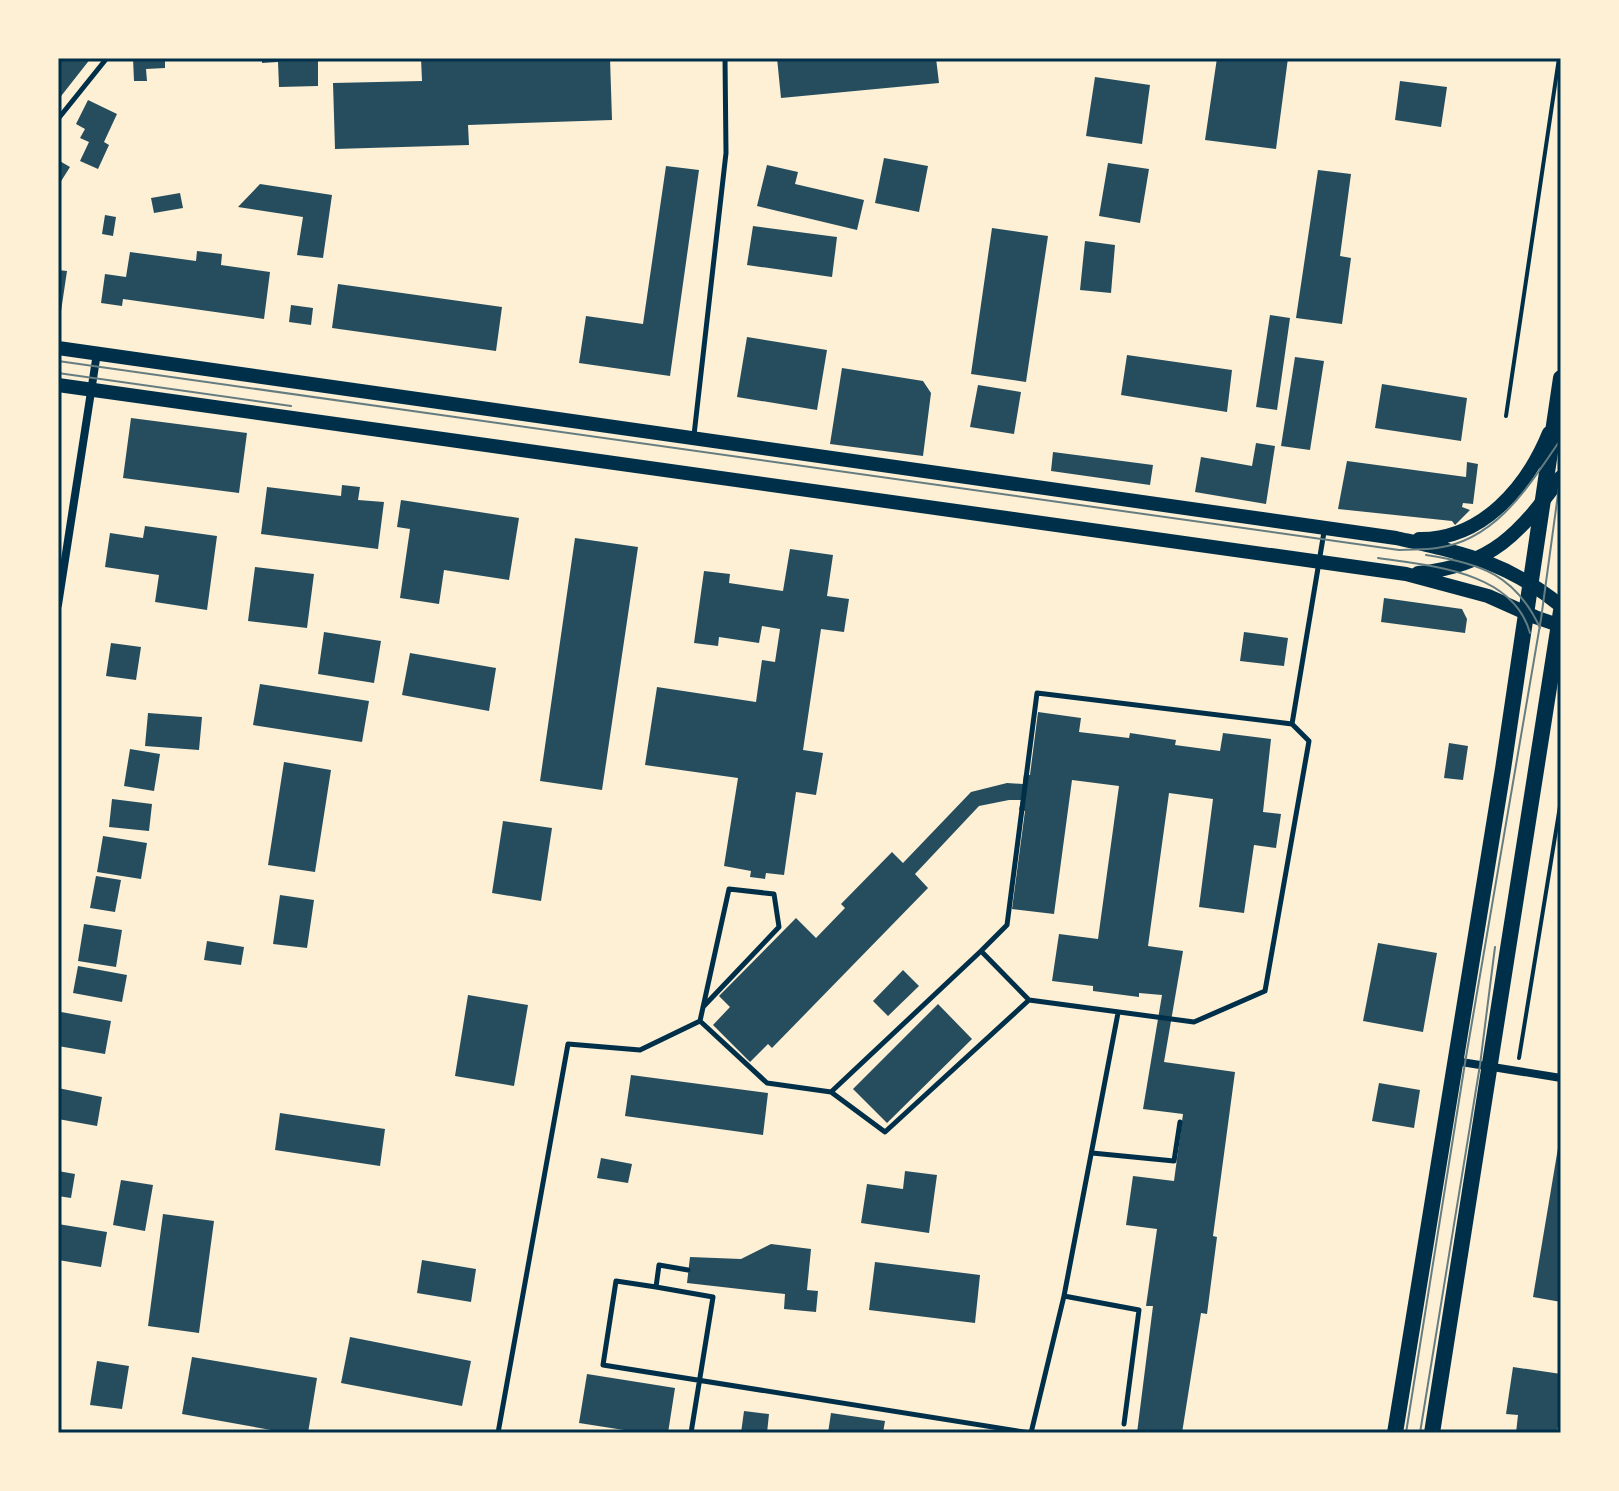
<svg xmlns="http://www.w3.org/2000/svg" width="1619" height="1491" font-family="Spectral,serif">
<rect width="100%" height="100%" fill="#fdf0d5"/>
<path fill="#264d5e" d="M58,58h33l-33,42z
M133,58h32v10l-19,1 1,12h-13z
M262,58h56v28l-39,1 -1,-25 -16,1z
M421,58h189l2,62 -144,5 1,20 -134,4 -2,-66 89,-2z
M777,58h159l3,25 -158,15z
M1217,58h71l-12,91 -71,-9z
M1095,77l55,8 -8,59 -56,-8z
M1400,81l47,6 -6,40 -46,-7z
M88,100l29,14 -13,28 5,3 -11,24 -18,-8 9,-19 -9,-4 5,-9 -9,-5z
M884,158l44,8 -9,46 -44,-9z
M58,160l12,7 -12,19z
M1108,163l41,6 -9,54 -41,-7z
M767,165l31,7 -3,12 69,16 -7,30 -100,-24z
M666,166l33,4 -29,206 -91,-13 7,-47 57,8z
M1318,170l33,4 -11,82 11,2 -9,66 -46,-6z
M260,184l72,11 -9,63 -26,-3 6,-38 -65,-10z
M180,193l3,15 -29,5 -3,-15z
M105,215l11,2 -3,19 -11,-2z
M753,226l84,11 -5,40 -85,-12z
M992,228l56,8 -22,146 -55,-8z
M1085,241l30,4 -4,48 -31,-3z
M197,251l25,3 -1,11 49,7 -6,47 -141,-20 -1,7 -21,-3 4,-29 21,3 4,-25 66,9z
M58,270l9,1 -7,47h-2z
M338,284l164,23 -6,44 -164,-23z
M291,305l22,3 -2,17 -22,-3z
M1270,315l20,3 -13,92 -21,-3z
M747,337l80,13 -10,60 -80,-13z
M1127,355l105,15 -5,42 -106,-17z
M1295,357l29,4 -14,89 -29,-4z
M842,368l81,13 8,12 -8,63 -93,-12z
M1382,384l85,14 -6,43 -86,-13z
M978,385l43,7 -7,42 -44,-7z
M131,418l116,15 -8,60 -116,-15z
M1256,443l19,3 -9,58 -71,-12 6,-35 51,9z
M1053,452l100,13 -3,20 -99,-14z
M1347,461l119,16 1,-15 11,2 -5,40 -10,-1 -1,4 8,3 -15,15 -3,-4 -114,-12z
M342,485l18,2 -2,13 26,2 -6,47 -117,-15 6,-47 74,9z
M401,500l118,18 -10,62 -65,-10 -5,34 -39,-6 10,-69 -13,-2z
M145,526l72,10 -10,74 -52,-8 4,-27 -54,-8 5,-34 33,5z
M575,538l63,9 -36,243 -62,-9z
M790,549l43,6 -6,41 22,3 -5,33 -23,-3 -18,121 20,3 -7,42 -20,-3 -12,83 -18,-2 -1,6 -15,-2 1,-6 -27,-5 14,-88 -93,-13 12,-78 99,15 6,-42 13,2 5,-33 -18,-3 -3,17 -40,-6 -1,9 -24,-3 10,-72 26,3 -1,9 54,8z
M255,567l59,7 -7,54 -59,-7z
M1384,598l78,11 5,10 -2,14 -84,-11z
M324,632l57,9 -7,42 -56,-9z
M1244,632l44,6 -4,28 -44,-5z
M111,643l30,4 -5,33 -30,-4z
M410,653l86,15 -7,43 -87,-16z
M260,684l109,17 -7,41 -109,-17z
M1038,712l43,6 -2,14 50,6 1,-5 46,7 -1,5 45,6 3,-18 48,6 -8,73 18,2 -5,34 -22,-3 -10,68 -45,-6 14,-108 -44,-6 -21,153 35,5 -19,111 71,10 -22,164 4,1 -10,77 -6,-1 -19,120h-45l16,-127h-7l11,-77 -31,-4 7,-49 41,5 9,-67 -40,-5 19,-114 -23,-2v4l-46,-6v-5l-41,-5 7,-47 39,5 21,-153 -47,-6 -18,134 -42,-5 13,-98 -6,-1 2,-10h-12l-30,6 -64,68 13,14 -156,160 -4,-4 -18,18 -37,-37 17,-18 -11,-11 77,-78 20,20 29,-30 -4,-4 51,-52 11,11 68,-71 36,-9 16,1 1,-10 6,1z
M148,713l54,4 -3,33 -54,-4z
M1449,743l19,3 -5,34 -19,-2z
M130,749l30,5 -6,37 -30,-5z
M284,762l47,8 -16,102 -47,-7z
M112,799l40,5 -3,27 -40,-4z
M503,821l49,7 -11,73 -49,-8z
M103,836l44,7 -6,36 -44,-7z
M96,876l25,4 -6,32 -25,-4z
M280,895l34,5 -7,48 -34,-4z
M84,924l38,6 -6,37 -38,-6z
M207,941l37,6 -3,18 -37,-5z
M1378,943l59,10 -14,79 -60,-11z
M78,966l49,9 -5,27 -49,-9z
M903,970l16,16 -31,30 -15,-15z
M468,995l60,10 -14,81 -59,-10z
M938,1004l34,35 -85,84 -34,-34z
M61,1012l50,9 -6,33 -47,-8z
M631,1075l137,18 -5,42 -138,-19z
M1379,1083l41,7 -6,38 -42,-7z
M58,1088l44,9 -5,29 -39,-7z
M280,1113l105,16 -5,37 -105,-16z
M1559,1142h2v160l-28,-5z
M601,1158l31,6 -4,19 -31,-5z
M58,1171l17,3 -4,24 -13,-2z
M905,1171l32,4 -8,58 -68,-10 6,-39 36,5z
M121,1180l32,5 -8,46 -32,-6z
M163,1214l51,7 -15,112 -51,-7z
M58,1224l49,8 -6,35 -43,-7z
M771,1244l40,5 -4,41 11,1 -2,21 -32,-3 1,-15 -98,-11 3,-26 51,2z
M422,1260l54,9 -5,33 -54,-9z
M875,1262l105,13 -5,48 -106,-13z
M350,1337l121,24 -9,45 -121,-23z
M192,1357l125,21 -9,55h-20l-106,-19z
M97,1361l32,5 -7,43 -32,-4z
M1513,1367l48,7v32l-4,27h-41l2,-18 -12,-1z
M587,1374l88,14 -7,45h-25l-64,-10z
M744,1411l25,3 -2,19h-26z
M831,1413l54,8 -2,12h-55z"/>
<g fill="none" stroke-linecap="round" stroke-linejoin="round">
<path stroke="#003049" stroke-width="4" d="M1506,416l53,-358
M1519,1058l42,-258"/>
<path stroke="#003049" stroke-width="5" d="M58,119l49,-61
M694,435l32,-282 -1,-95
M1292,724l32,-192
M700,1021l29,-132 45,5 5,33 -76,80
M831,1092l150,-141
M1092,1153l82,8 6,-39
M688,1270l-29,-5 -3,22 -40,-6 -13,84 427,68
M656,1287l57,10 -22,136
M1064,1296l75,14 -15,114
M498,1433l70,-389 72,6 60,-29 67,62 64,9 54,40 144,-132 165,22 71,-31 44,-250 -17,-17 -255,-31 -30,232 -26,26 48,49
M1031,1433l33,-137 54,-283"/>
<path stroke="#003049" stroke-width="8" d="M58,605l39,-252
M1455,1061l106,17"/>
<path stroke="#003049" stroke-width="14" d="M58,348l1338,190c66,15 110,23 165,68
M58,385l1348,189 82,22 47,21 26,9
M1419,539c63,1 108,-52 130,-106
M1418,573c74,-7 102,-40 143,-96"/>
<path stroke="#003049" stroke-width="16" d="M1395,1433l108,-664 58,-391
M1432,1433l129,-822"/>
<path stroke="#657d81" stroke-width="2" d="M58,361l1341,189c13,-1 26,0 38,-2 60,-8 93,-64 124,-109
M58,373l233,33
M1426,555c54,8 90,20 114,73
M1378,558c53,8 135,13 152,75
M1406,1433l59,-370 76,-444 20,-147
M1420,1433l60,-368 15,-118"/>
</g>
<rect width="1619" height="1491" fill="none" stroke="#fdf0d5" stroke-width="120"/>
<rect x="60" y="60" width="1499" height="1371" fill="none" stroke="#003049" stroke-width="3"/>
</svg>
